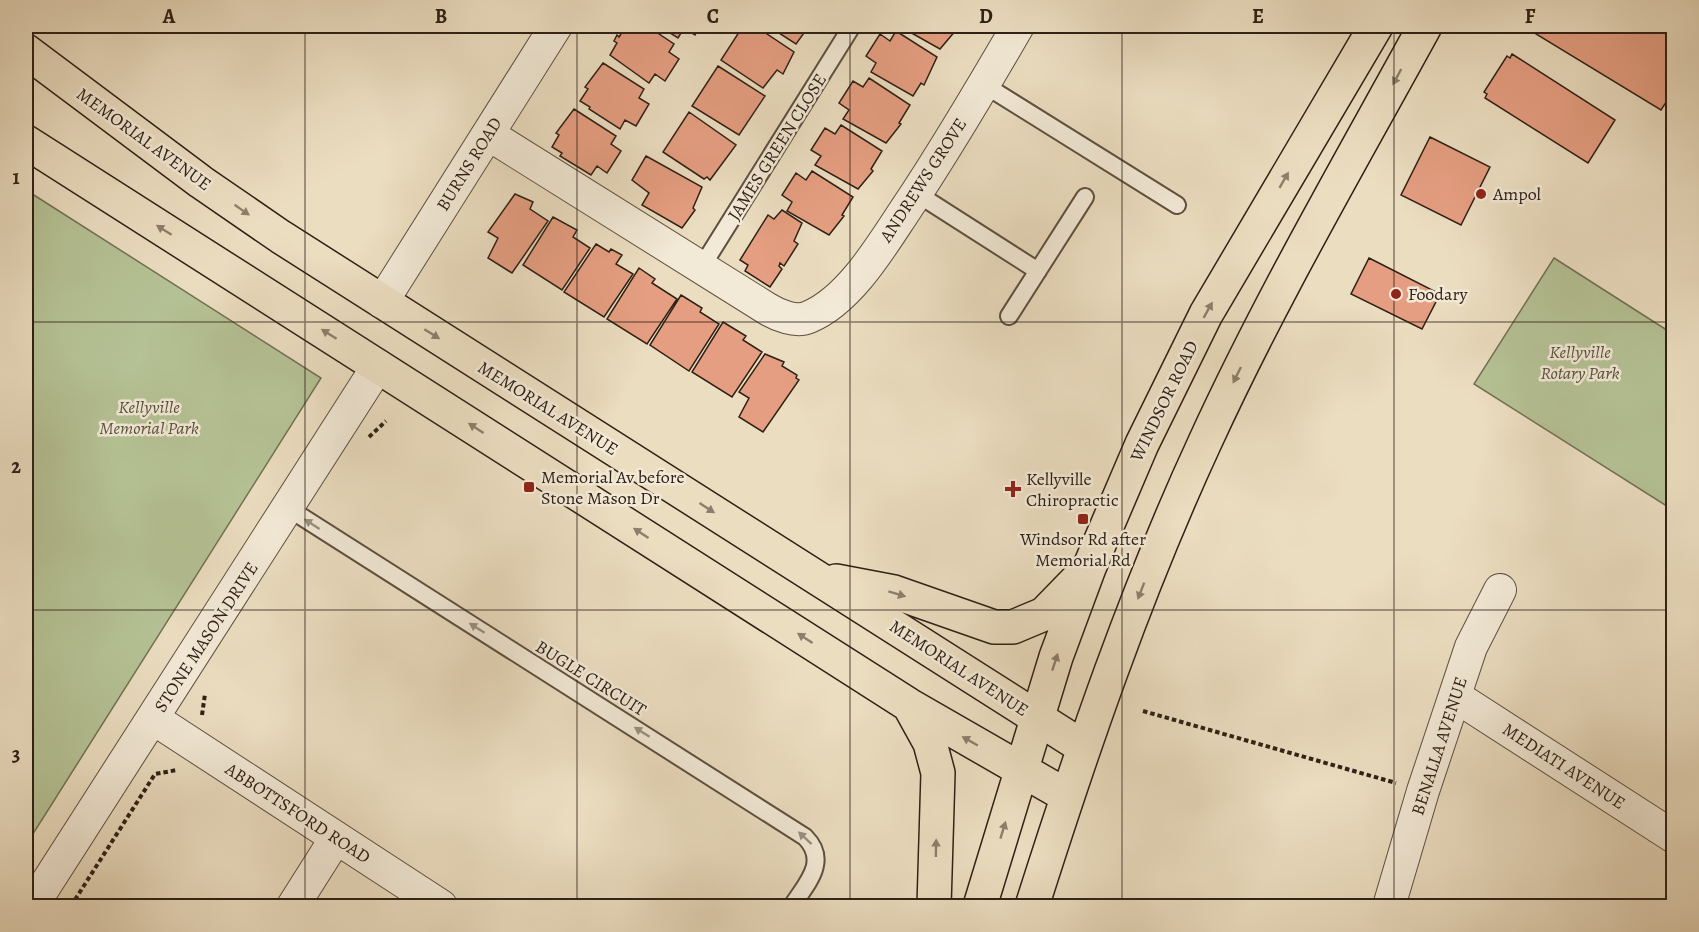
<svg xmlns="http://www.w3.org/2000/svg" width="1699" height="932" font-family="Alegreya,serif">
<rect width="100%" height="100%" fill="#ebddc0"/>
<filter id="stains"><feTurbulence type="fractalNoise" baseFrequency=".00333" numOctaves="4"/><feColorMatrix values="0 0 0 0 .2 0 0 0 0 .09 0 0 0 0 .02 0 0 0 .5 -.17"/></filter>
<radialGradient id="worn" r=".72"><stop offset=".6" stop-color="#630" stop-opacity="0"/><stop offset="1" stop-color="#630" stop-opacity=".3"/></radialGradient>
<path fill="#b5c295" stroke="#727156" stroke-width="1.5" d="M26,190l295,188 -295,467z
M1554,258l119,76v176l-199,-126z"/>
<path fill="#e59e81" stroke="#2f2016" stroke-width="1.5" d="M626,26h21l27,18 -5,8 10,7 -14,22 -10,-7 -6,9 -39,-28 7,-12 -3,-2 3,-6 2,2z
M659,26h41l-5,9 -11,-7 -6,10z
M743,26h12l39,26 -11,22 -6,-4 -14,18 -42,-28z
M768,26h41l-13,18z
M899,26h56l-2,3 3,1 -16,19z
M1523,26h151v64l-13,20z
M896,31l41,26 -13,28 -3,-2 -8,13 -42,-24 5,-9 -10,-7 14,-22 10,7z
M1512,54l103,66 -27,43 -103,-65 2,-4 -3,-2 23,-36 3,2z
M603,63l41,26 -5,9 10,6 -13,22 -11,-6 -5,9 -31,-20 1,-2 -10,-6 8,-12 -3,-2z
M718,66l47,30 -26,39 -47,-29z
M869,78l41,27 -11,18 2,1 -15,19 -43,-24 6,-9 -10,-7 14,-22 10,6z
M574,109l42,27 -5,8 10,7 -14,22 -10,-7 -6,9 -31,-19 2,-3 -10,-6 7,-12 -3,-2z
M689,112l47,33 -26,35 -3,-3 -3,2 -41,-27z
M841,125l41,26 -11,18 2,2 -15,18 -43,-24 6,-9 -10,-6 14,-22 10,6z
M1430,137l60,30 -29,58 -60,-30z
M646,156l56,31 -9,21 2,2 -13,18 -40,-23 7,-12 -17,-13z
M812,171l41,26 -11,18 2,1 -15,19 -42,-24 5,-9 -10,-7 14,-22 10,7z
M515,194l18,8 -3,7 18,12 -36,52 -24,-15 10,-20 -10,-6z
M782,210l20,13 -8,18 4,3 -14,22 -4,-3 -1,3 3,3 -12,18 -25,-16 3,-6 -8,-5 28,-45 6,4z
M553,217l24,13 -4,7 17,11 -28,42 -39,-25z
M596,244l13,8 2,-3 11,6 -6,9 17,10 -29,43 -40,-25z
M1369,258l71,36 -18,35 -71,-35z
M639,268l16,11 -3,4 25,16 -30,45 -40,-25z
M681,295l21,13 -2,4 19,12 -30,47 -39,-26z
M723,322l23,14 -3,4 19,12 -30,45 -40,-25z
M765,354l19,8 -2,4 15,9 -1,3 3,2 -36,52 -24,-15 10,-19 -10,-6z"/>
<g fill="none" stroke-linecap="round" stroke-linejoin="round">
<g stroke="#5e4f40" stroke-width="20">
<path id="lane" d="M983,84l194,121
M916,193l122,78
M701,268l151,-242
M1009,316l76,-119
M288,508l517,329c24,24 2,46 -13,69"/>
</g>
<g stroke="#5e4f40" stroke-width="34">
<path id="street" d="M488,134l278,174c11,7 30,15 43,9 41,-17 73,-72 97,-108 40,-60 76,-121 112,-183
M382,302l174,-276
M1455,696l219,141
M154,719l287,187
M32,906l346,-540
M293,906l43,-68
M1389,906l34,-115 48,-144 29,-57"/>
</g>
<g stroke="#2f2016" stroke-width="36">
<path id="primary" d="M26,51l175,131 80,55 802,510
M26,142l883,563 158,91
M836,581l58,11 100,35h19l31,-13 36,-37
M909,705l21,38 8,30 -4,133
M980,906l76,-249 33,-89 53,-124 64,-130 170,-288
M1032,906c50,-157 103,-313 173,-464 65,-142 145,-279 220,-416"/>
</g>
<path stroke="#2f2016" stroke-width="4" stroke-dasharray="4.5 3" stroke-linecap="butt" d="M369,437l17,-16
M1143,711l253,72
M202,715l3,-21
M71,906l84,-132 22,-4"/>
<use href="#lane" stroke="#f2e9d6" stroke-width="16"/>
<use href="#street" stroke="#f2e9d6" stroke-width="32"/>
<use href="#primary" stroke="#ebddc0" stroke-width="33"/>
</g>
<defs><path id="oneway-solid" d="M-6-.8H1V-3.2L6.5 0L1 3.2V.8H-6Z" transform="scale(1.5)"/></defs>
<g fill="#8d7e6b">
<use href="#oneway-solid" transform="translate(1397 77) rotate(118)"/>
<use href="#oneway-solid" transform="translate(1284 180) rotate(-60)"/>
<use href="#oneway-solid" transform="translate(242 210) rotate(35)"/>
<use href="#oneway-solid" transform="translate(164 230) rotate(-148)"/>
<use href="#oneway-solid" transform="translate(1208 310) rotate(-61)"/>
<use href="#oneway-solid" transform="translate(329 334) rotate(-148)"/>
<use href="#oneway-solid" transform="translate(432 334) rotate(32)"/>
<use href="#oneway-solid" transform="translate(1237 375) rotate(116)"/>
<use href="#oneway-solid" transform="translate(476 428) rotate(-147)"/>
<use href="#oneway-solid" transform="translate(707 508) rotate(33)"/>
<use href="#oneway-solid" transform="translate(641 533) rotate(-147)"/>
<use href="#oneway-solid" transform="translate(1141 591) rotate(111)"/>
<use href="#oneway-solid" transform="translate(897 594) rotate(17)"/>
<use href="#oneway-solid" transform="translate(805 638) rotate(-147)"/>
<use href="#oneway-solid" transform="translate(1055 662) rotate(-72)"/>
<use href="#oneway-solid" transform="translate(970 741) rotate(-150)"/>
<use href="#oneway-solid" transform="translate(1003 830) rotate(-73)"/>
<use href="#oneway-solid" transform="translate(936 848) rotate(-89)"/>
</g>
<g fill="#9a8f80">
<use href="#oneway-solid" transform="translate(312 524) rotate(-147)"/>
<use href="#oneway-solid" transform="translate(477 628) rotate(-148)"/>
<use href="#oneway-solid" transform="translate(642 732) rotate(-148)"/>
<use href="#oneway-solid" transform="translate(805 838) rotate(-137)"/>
</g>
<path fill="none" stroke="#2f2016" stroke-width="1.5" stroke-opacity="0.55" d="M305,26v880M577,26v880M850,26v880M1122,26v880M1394,26v880M26,322h1648M26,610h1648"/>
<g fill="#8f2418" stroke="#f2e9d6" stroke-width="2">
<circle cx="1481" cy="194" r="6"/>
<circle cx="1396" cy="294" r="6"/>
<rect x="523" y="481" width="12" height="12" rx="3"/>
<path d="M1010 480h6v6h6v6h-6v6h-6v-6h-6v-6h6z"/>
<rect x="1077" y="513" width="12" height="12" rx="3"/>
</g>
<g text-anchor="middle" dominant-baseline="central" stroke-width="5" stroke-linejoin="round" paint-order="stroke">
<g font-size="18" fill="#2f2016" stroke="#f2e9d6">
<text transform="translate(144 139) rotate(36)">MEMORIAL AVENUE</text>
<text transform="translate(777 147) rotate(-58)">JAMES GREEN CLOSE</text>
<text transform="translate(469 164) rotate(-58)">BURNS ROAD</text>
<text transform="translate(923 180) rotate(-57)">ANDREWS GROVE</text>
<text transform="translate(1164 401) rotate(-64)">WINDSOR ROAD</text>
<text transform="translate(548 408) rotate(32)">MEMORIAL AVENUE</text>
<text transform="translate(206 637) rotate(-57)">STONE MASON DRIVE</text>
<text transform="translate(959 668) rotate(33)">MEMORIAL AVENUE</text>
<text transform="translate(591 678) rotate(32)">BUGLE CIRCUIT</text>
<text transform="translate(1439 746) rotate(-72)">BENALLA AVENUE</text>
<text transform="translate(1564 766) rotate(33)">MEDIATI AVENUE</text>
<text transform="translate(298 813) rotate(33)">ABBOTTSFORD ROAD</text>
</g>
<g font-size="18" fill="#2f2016" stroke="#f2e9d6" text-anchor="start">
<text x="1493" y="194">Ampol</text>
<text x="1408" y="294">Foodary</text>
<text x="541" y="477">Memorial Av before<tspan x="541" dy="21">Stone Mason Dr</tspan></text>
<text x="1026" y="479">Kellyville<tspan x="1026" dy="21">Chiropractic</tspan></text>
<text x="1083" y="539" text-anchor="middle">Windsor Rd after<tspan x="1083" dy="21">Memorial Rd</tspan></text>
</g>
<g font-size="18" font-style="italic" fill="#57513c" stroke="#f2e9d6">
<text x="1580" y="352">Kellyville<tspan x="1580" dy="21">Rotary Park</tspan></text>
<text x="149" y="407">Kellyville<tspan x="149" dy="21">Memorial Park</tspan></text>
</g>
</g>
<rect width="1699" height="932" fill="none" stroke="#ebddc0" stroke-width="66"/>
<rect x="33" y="33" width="1633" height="866" fill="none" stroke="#2f2016" stroke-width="2"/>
<g font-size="20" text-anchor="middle" font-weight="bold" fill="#2f2016">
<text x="169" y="23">A</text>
<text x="441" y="23">B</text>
<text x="713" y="23">C</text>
<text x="986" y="23">D</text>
<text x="1258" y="23">E</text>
<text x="1530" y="23">F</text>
<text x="16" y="184">1</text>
<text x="16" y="473">2</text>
<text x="16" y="761">3</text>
</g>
<rect width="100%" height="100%" filter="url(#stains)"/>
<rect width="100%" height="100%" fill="url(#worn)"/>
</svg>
